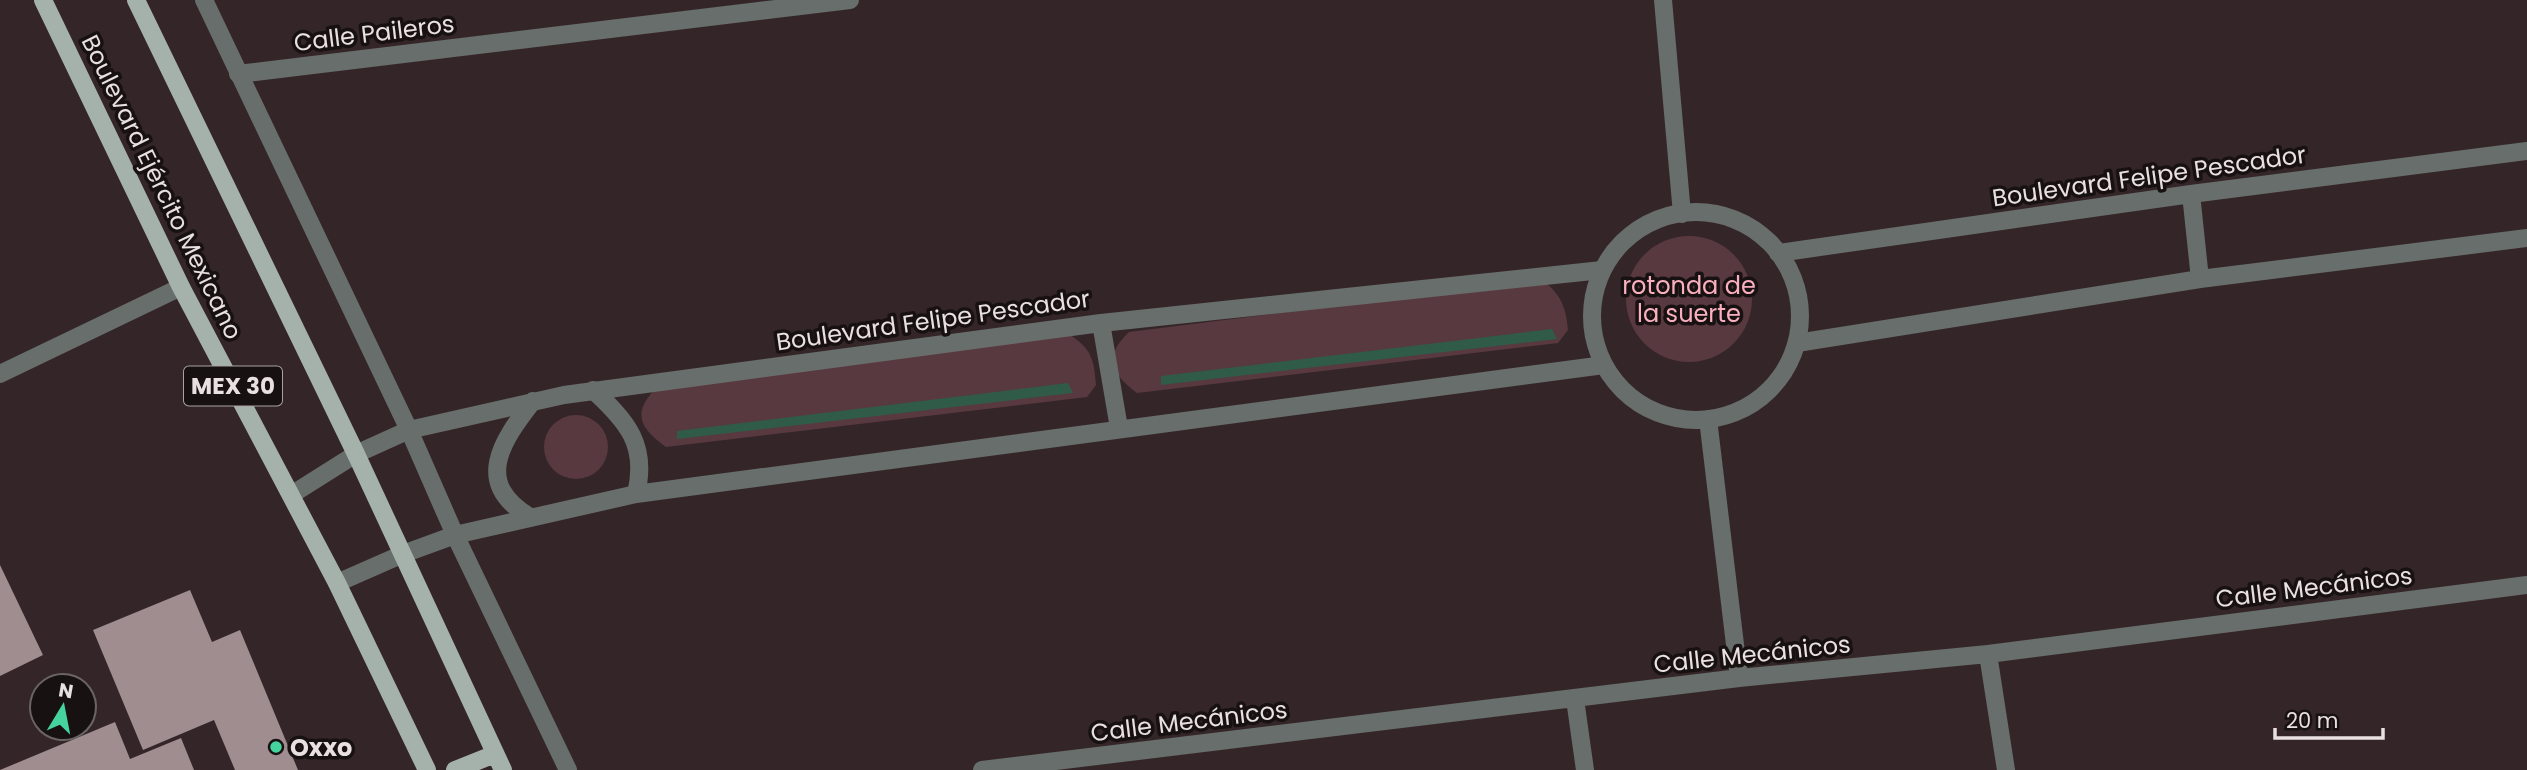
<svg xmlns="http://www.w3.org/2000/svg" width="2527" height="770" font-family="Poppins,sans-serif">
<rect width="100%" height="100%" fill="#342628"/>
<path fill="#593940" d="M1626 299a63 63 0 1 1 126 0a63 63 0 1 1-126 0Z
M1542,280c19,14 24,27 26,50l-10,13 -421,50c-27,-20 -34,-36 -8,-61z
M1070,335c22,14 24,25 26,50l-9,12 -421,50c-28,-20 -34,-35 -8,-61z
M544 447a32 32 0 1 1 64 0a32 32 0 1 1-64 0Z"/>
<path fill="#2f5b48" d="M1552,329l5,10 -396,46v-9z
M1068,383l5,10 -396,46v-8z"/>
<path fill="#9f8d90" d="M0,565l43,90 -43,21z
M190,590l22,52 28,-12 58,140h-63l-21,-50 -71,30 -50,-120z
M115,722l15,37 51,-21 13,32h-194z"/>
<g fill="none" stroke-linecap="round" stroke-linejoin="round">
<path stroke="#686e6b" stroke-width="18" d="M204,0l205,430 46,105 113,235
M1663,0l19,214
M238,74l612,-74
M2191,194l9,85
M1592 316a104 104 0 1 1 208 0a104 104 0 1 1-208 0Z
M1778,253l413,-59 336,-43
M1101,323l18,105
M1797,343l403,-64 327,-41
M0,374l181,-87
M593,390c34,31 55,55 43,104
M1708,419l31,259
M291,495l65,-41 53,-24 155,-35 537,-72 501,-53
M530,517c-57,-34 -29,-75 3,-116
M337,583l66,-29 52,-19 181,-41 968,-129
M1988,654l18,116
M1575,699l10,71
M982,770l757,-92 249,-24 539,-69"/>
<path stroke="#a5b2ab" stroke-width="18" d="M43,0l138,287 156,296 90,187
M136,0l220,454 147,316
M455,770l40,-16"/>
</g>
<circle fill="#46d49e" stroke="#171112" stroke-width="2.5" cx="276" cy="747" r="7"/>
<g text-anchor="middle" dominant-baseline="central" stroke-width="7" stroke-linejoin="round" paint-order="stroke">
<rect fill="#171112" stroke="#aaa2a3" stroke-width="2" x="184" y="366.5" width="98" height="39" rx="5"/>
<g font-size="23" font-weight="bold" fill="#e9e0e1">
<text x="233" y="386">MEX 30</text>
</g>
<g font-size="24" fill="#e9e0e1" stroke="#171112">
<text transform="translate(374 33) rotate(-7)">Calle Paileros</text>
<text transform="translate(2149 176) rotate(-8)">Boulevard Felipe Pescador</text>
<text transform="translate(162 187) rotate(64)">Boulevard Ejército Mexicano</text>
<text transform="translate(933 320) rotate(-8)">Boulevard Felipe Pescador</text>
<text transform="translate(2314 587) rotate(-7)">Calle Mecánicos</text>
<text transform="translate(1752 654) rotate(-6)">Calle Mecánicos</text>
<text transform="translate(1189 721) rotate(-7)">Calle Mecánicos</text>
</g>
<g font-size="24" fill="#faafbe" stroke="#171112">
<text x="1689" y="285">rotonda de<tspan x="1689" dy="28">la suerte</tspan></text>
</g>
<g font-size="24" font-weight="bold" fill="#e9e0e1" stroke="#171112" text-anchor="start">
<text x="290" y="747">Oxxo</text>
</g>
</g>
<g transform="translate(63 707) rotate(10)"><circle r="33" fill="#171112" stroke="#6b6465" stroke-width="2"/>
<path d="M0-5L12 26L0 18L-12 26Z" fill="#46d49e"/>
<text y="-10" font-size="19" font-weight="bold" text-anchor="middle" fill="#e9e0e1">N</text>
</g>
<path d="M2275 728v10h108v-10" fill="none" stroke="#e9e0e1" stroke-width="3.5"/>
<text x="2286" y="728" font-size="21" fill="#e9e0e1" stroke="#171112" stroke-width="5" paint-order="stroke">20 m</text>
</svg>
